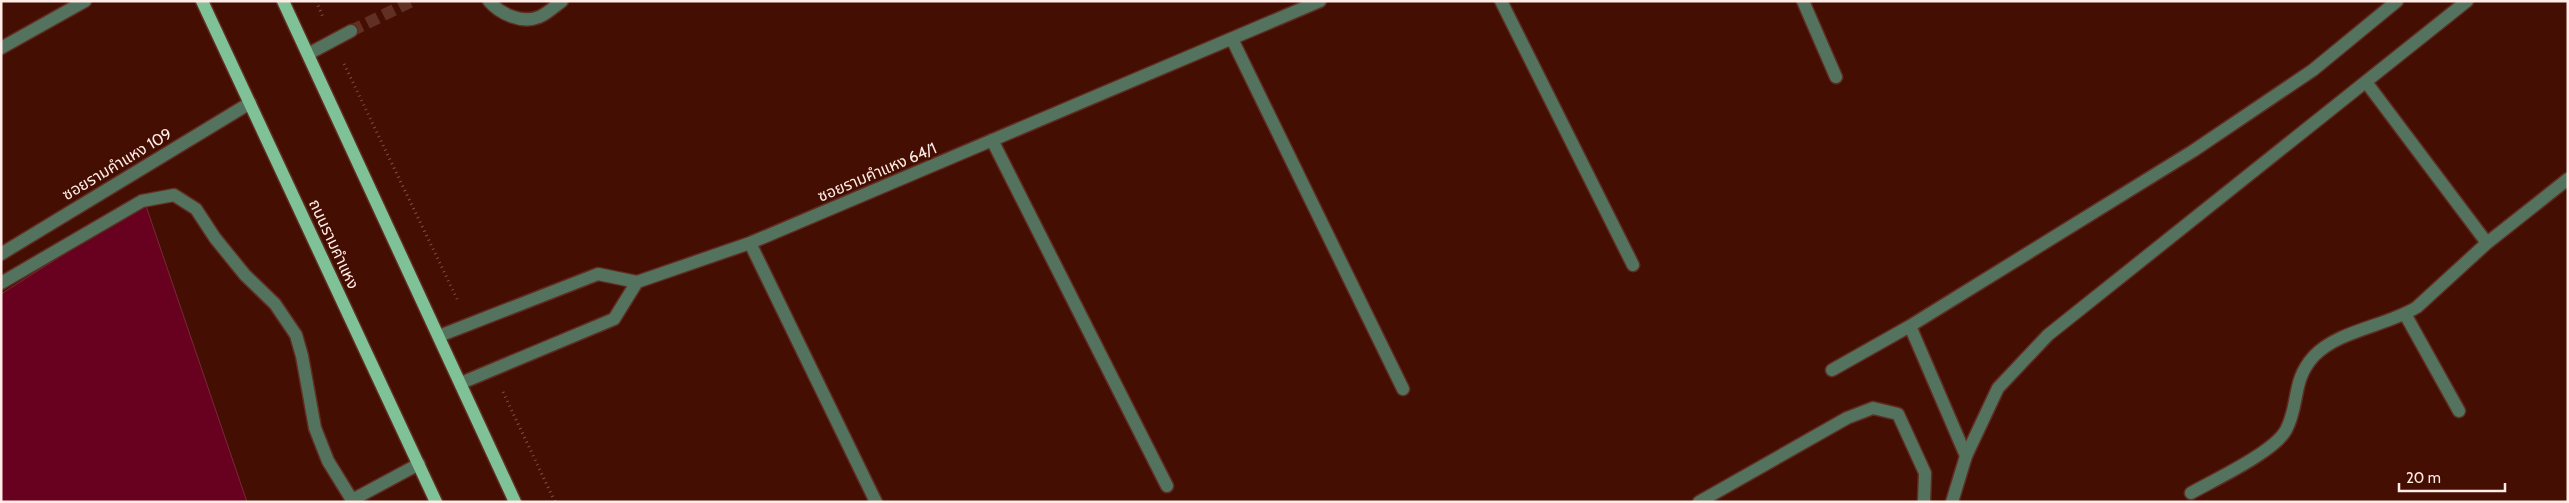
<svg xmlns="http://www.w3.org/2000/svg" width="2569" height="503" font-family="Cabin,'Noto Sans Thai',sans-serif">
<rect width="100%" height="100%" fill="#450e02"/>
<path fill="#68011f" stroke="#782b36" d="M145,203l102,299h-246v-208z"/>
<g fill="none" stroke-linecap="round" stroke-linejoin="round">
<path stroke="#612f24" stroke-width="12" stroke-dasharray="12 6" stroke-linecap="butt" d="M351,31l61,-30"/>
<g stroke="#5f2d22" stroke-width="15">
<path id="lane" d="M1,283l141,-82 32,-6 22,14 19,29 30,37 30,29 21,31 6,21 13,72 13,33 24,39 67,-36
M1910,326l56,130
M1832,370l78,-44 283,-175 120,-81 84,-69
M1699,502l148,-84 26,-10 25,6 27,59 -1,29"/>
</g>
<g stroke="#5f2d22" stroke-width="15">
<path id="street" d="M489,1c11,13 33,23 50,16 8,-3 16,-11 23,-16
M1501,1l132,264
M1803,1l33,76
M1232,39l171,350
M1,48l84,-47
M308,54l43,-23
M2366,82l121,161 81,-64
M992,140l175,346
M750,243l126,259
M1,254l249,-151
M2405,314l54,97
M439,336l159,-62 39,8 113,-39 570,-242
M461,383l153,-64 23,-37
M2191,493c23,-13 83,-41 95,-63 14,-26 5,-49 28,-74 25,-26 73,-30 103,-49l70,-64
M1952,502l14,-46 32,-68 50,-53 419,-334"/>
</g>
<g stroke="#5f2d22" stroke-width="15">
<path id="primary" d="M202,1l234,501
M283,1l232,501"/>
</g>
<path stroke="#7d5147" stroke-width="3" stroke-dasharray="1 4" stroke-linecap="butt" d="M316,1l7,16
M344,64l114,237
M503,392l52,110"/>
<use href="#lane" stroke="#54735e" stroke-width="12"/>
<use href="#street" stroke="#54735e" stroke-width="12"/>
<use href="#primary" stroke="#80c297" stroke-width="12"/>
</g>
<g text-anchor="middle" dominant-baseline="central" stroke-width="4.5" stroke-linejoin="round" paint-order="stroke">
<g font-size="16" fill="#ffece7" stroke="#450e02">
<text transform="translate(117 164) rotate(-31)">ซอยรามคำแหง 109</text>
<text transform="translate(877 172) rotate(-23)">ซอยรามคำแหง 64/1</text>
<text transform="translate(334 244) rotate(65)">ถนนรามคำแหง</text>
</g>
</g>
<rect width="2569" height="503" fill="none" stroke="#ffece7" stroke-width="5"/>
<path d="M2399 483v8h106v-8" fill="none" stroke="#ffece7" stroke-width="2.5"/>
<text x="2406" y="483" font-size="15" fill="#ffece7" stroke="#450e02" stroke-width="4" paint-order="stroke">20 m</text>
</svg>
